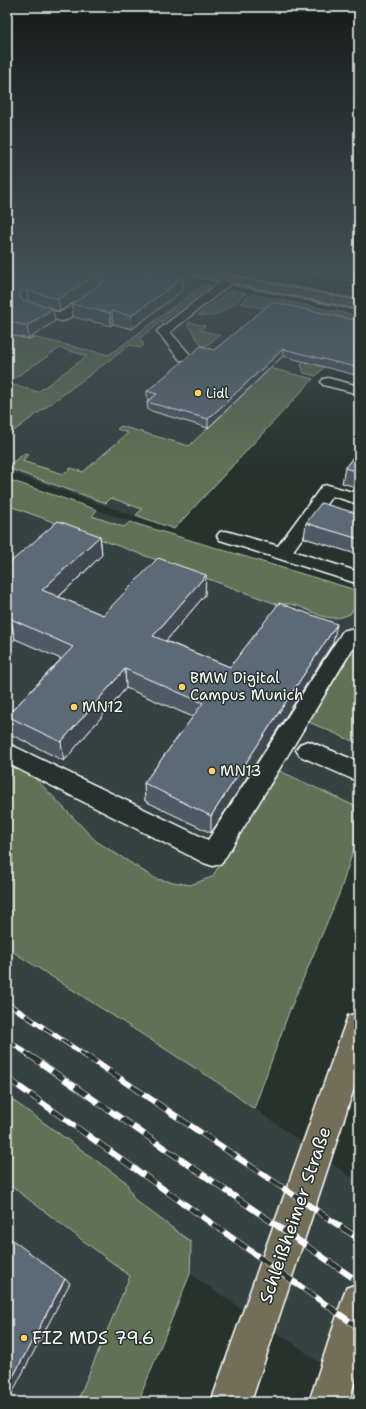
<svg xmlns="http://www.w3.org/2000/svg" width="366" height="1409" font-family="'Shantell Sans',sans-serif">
<rect width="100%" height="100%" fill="#26332d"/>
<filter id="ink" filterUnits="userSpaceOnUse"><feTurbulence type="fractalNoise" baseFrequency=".025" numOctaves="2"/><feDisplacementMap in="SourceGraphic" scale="8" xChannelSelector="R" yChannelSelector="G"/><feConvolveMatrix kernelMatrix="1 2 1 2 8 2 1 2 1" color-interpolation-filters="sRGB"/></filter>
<g filter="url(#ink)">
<path fill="#364343" d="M7,272h134l218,43v16l-185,199 -167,-59z
M7,479l163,56 189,56v241l-19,60 -51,120 -282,-168z
M7,948l213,136 132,94 7,-19v233l-59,-44 -110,-74 1,-32 -57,-43 -8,-17 -119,-86z
M7,1183l83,63 69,50 -45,106h-107z"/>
<path fill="#5f7254" stroke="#afb8aa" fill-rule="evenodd" d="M208,272h13l138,27v2z
M203,285l7,1 -70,52 4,7 -4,3 -10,-3 -123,91v-105l102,24zM60,348l27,8 -49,36 -31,-9z
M236,285l123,24v2l-124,-25z
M231,290l15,3c-16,13 -26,27 -48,22z
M251,294l108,22v14l-43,46 -12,-3 -3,-8 3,-4 -33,-51 -31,-7z
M190,322l15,4 -5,4 20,5 -14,11h-4l-15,-22z
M215,354l98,25 -139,150 -38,-14 6,-6 -31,-11 -5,5 -96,-34 -1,-4 16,-12 4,1 -7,7 41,13 8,-6 12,4 45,-39 -11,-4 4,-3 68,20 78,-75z
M7,479l90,31 -5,6 32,11 6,-5 229,69v9l-9,14c-5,2 -10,4 -15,4 -20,1 -37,-19 -56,-13l-272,-100z
M359,641v103l-50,-22z
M7,763l27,14 62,64 60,38 34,6 22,-8 68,-106 79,37v24l-19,60 -51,120 -35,97 -34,-25 -213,-136z
M7,1096l119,86 8,17 57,43 -1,32 -52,128h-61l53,-126 -123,-93z"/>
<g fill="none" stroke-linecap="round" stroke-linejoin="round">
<path stroke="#3c4742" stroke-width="21" stroke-dasharray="21 10" stroke-linecap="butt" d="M247,724l61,26"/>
<g stroke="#fff" stroke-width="3">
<path id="minor" d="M229,277l4,1 2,2 -2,2 -63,50 22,25 -2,3h-10l-23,-29 68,-53z
M97,289l4,2 2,2 -2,2 -35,25 -4,1 -38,-10 -2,-3 2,-3 4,-1 32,9 33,-22z
M328,378l31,8v8l-36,-9 -2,-3 2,-3z
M328,485l31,9v10l-27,-8 -39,55 66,21v12l-139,-44 -3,-4 3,-4 6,-1 52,15 44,-60z
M350,629l7,2 2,7 -137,225 -9,3 -9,-3 -197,-100v-20l201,97 135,-209z
M308,741l51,21v20l-59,-26 -4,-6 4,-6z"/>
</g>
<g stroke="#fff" stroke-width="3">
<path id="major" d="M186,272h23l150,29v8l-167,-34z
M359,1012v61l-108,329h-40l133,-375 4,-11z
M359,1283v83l-10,36h-40l37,-114z"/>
</g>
<use href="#minor" fill="#26332d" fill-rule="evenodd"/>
<use href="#major" fill="#726e59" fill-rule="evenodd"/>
<g stroke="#fff" stroke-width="5">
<path id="rail-far1" d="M7,1003l79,53
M7,1040l24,16"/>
</g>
<g stroke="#fff" stroke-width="6">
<path id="rail" d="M29,1055l330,227
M85,1055l274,184
M7,1078l352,250"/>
</g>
<use href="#rail-far1" stroke="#26332d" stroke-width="3.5" stroke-dasharray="11" stroke-linecap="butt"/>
<use href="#rail" stroke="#26332d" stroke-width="5" stroke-dasharray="14" stroke-linecap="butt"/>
</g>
<path fill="#4e5a65" stroke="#fff" d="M7,272h148l28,18 -51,39 -19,-5 -2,2 -38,-9 -1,-13 2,-1 -14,8 -7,-1 2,11 -26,18 -22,-5z
M307,272h52v10z
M359,321v55l-76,-20 -75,72 -60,-18 -1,-8 3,-2 -3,-1v-8l67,-41z
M359,449v39l-17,-5 3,-15z
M359,514v41l-55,-17 2,-15z
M100,536l2,19 -43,42 44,18 102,-20 -39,46 64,26 103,-24 -122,190 -66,-32 -1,-18 49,-66 -67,-29 -62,73 -52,-26 -5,-19 54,-57 -46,-20 -8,8v-82z"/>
<path fill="#404a53" stroke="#fff" d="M100,273l1,13 -41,25 -2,-12z
M183,278v12l-51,39 -1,-13z
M27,290l1,13 -4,1 -5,-10 3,-3z
M53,308l2,13 -26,18 -2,-13z
M112,311l1,13 -2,2 -1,-13z
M283,349v7l-75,72v-9z
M100,536l2,19 -56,54 -4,-19z
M206,575l-1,20 -51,60 -1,-19z
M11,619l4,20 -8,8v-24z
M337,624l-4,19 -122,190v-17z
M125,669l1,19 -62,73 -3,-19z
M65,1279l5,4 -59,112 -4,1v-8z"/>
<path fill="#5b6976" stroke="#fff" d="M7,272h148l28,6 -52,38 -19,-5 -2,2 -38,-9 34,-24v-2l-6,-5 -42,26 -31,-9 -5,1 -3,3 3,6 31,8 -26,18 -20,-5z
M272,302l87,19v47l-76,-19 -75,70 -61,-17 10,-8 -10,-3 54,-45 13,4z
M359,449v23l-14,-4z
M321,503l38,11v25l-53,-16z
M58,521l42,15 -58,54 61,25 55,-57 48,17 -53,61 77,31 49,-64 58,21 -126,192 -67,-33 59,-80 -78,-34 -64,73 -54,-26 66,-69 -62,-28 -4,4v-58z
M7,1236l58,43 -58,109z"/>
</g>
<linearGradient id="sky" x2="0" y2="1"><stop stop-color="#151c19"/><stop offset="0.58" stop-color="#415057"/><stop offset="1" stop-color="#415057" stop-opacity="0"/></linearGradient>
<rect width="366" height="469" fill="url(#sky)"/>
<g fill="#ffd166" stroke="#26332d" stroke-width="1.5">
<circle cx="198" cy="393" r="4"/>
<circle cx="182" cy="687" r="4"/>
<circle cx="74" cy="707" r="4"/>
<circle cx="212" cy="771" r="4"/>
<circle cx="24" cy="1338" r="4"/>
</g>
<g text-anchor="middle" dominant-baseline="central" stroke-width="3" stroke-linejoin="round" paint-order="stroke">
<g font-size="13" fill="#fff" stroke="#26332d" text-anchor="start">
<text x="206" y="393">Lidl</text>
</g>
<g font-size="15" fill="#fff" stroke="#26332d" text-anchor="start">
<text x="190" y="678">BMW Digital<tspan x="190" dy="17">Campus Munich</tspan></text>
<text x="82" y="707">MN12</text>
<text x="220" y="771">MN13</text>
</g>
<g font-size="18" fill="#fff" stroke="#26332d">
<text transform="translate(295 1215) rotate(-71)">Schleißheimer Straße</text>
</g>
<g font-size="18" fill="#fff" stroke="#26332d" text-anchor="start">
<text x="32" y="1338">FIZ MDS 79.6</text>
</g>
</g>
<rect width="366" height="1409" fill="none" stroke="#26332d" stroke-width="24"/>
<rect x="12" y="12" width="342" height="1385" fill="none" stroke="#fff" stroke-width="1.5" filter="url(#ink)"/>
</svg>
